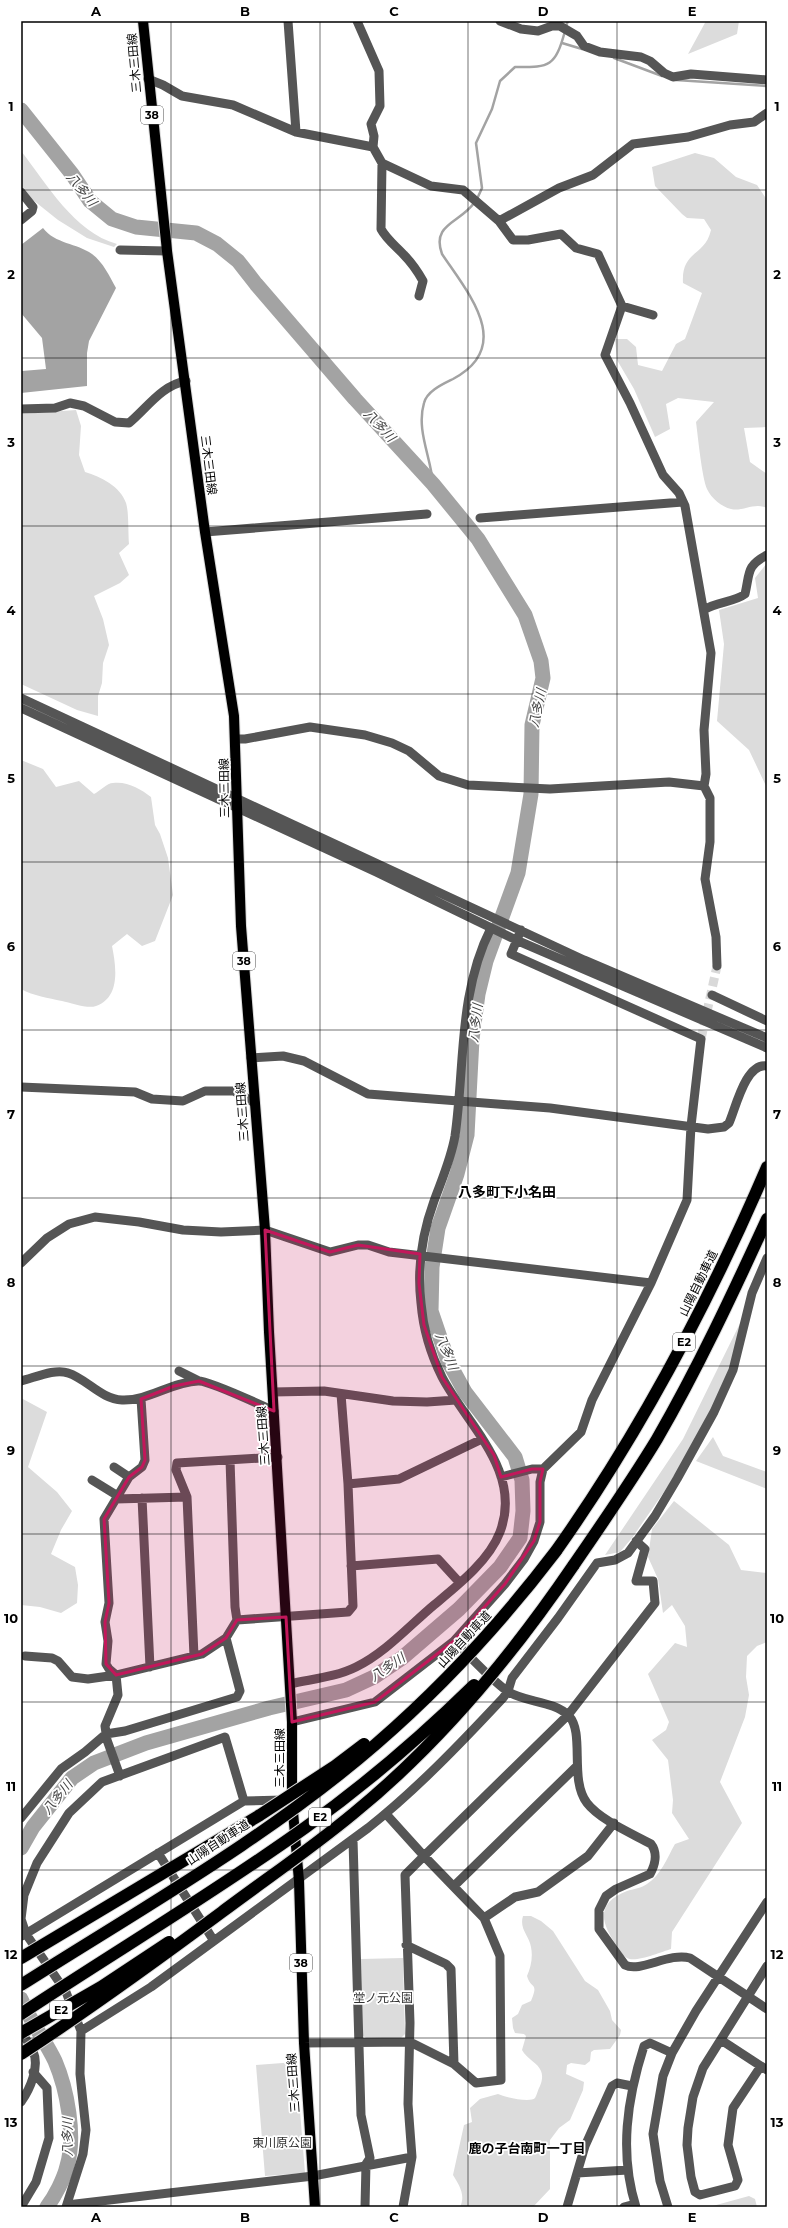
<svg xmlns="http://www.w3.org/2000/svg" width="788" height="2228" font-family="Montserrat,'Noto Sans JP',sans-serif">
<rect width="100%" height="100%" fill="#fff"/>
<path fill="#dcdcdc" d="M706,21h33l-2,13 -49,20z
M21,151c26,33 53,81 96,93l-3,3 -27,-9 -29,-18 -25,-20 -12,-15z
M695,153l19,5 22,19 21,8 10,15v227l-23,1 6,34 17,12v34c-13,-6 -24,4 -36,1 -9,-2 -20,-11 -24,-20 -5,-11 -9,-52 -11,-67l18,-20 -36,-4 -12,6 4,25 -15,8 -21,-48 -17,-29 -2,-21h12l9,8 2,18 24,6 14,-27 9,-5 17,-46 -19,-10c-2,-33 22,-26 28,-53l-7,-11 -17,-1 -5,-4 -27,-28 -3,-19z
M76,410l5,16 -2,29 6,17c16,5 35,14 41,31 3,9 2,30 3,41l-10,9 10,22 -9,8 -26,13 9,23 6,26 -6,18 -1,20 -4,13v20l-21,-6 -56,-26v-270z
M767,563v225l-18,-38 -32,-29 7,-77 -5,-34 39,-12 -3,-20z
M21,760l22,9 13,18 23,-6 15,13c6,-3 13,-11 19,-11 14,-2 28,6 38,14l4,28 5,9 8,24 5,37 -18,46 -13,5 -15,-12 -15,12c4,20 9,51 -16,60 -8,3 -25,-3 -34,-5 -14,-3 -28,-5 -41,-12z
M750,1303l-21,72 -45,88 -52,75 -12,14 -15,3 78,-116z
M21,1398l26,14 -19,55 29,25 15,19 -11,19 -10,24 24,13 3,18 -1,18 -16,10 -21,-6 -19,-2z
M713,1437l10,19 44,16v17l-71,-28z
M674,1501l55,44 12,25 26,3v69l-10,4 -10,10 -1,21 3,18 -4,22 -25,65 22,41 -70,109 -1,17c-10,3 -36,14 -44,9 -4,-2 -7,-8 -10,-12 -17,-24 -21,-43 10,-55 6,-2 15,-3 20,-7 14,-9 20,-26 28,-40l14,-5 -17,-26 1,-13 -5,-40 -16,-20 14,-10 3,-8 -21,-48 27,-31 12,4 -2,-21 -13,-21 -9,8 -5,-34 -10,-22 4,-28z
M523,1916h8l10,5 12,10 32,50 13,9 12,21 2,9 9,10 -1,5 -10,14 -16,1 -3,2 -1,9 -5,4 -14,-2 -4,2 -1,9 18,8 -1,8 -13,30 -11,8 -9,12v49l-17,18h-73c6,-12 -1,-22 -7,-32l11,-50 8,-3 -2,-14 10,-9 18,-5c6,3 32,9 37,4 2,-3 3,-9 5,-12 2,-5 3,-10 1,-15 -3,-8 -14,-12 -19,-21l4,-14 -2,-2 -9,-1 -2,-5 -1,-10 6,-4 4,-9 9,-4c8,-20 0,-11 -4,-25 4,-9 6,-19 4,-29 -2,-12 -12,-18 -8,-31z
M403,1958l2,76 -4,4h-35l-4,-3 -1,-76z
M296,2062l9,111 -40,3 -9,-111z
M749,2196l6,3 2,8h-48z"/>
<path fill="#a3a3a3" d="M43,228c12,16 34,15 49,26 11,8 18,23 24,34l-27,53 -2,12v33l-66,7 1,-22 24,-2 -4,-31 -21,-25v-68z"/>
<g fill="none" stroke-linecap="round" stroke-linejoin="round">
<path stroke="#a3a3a3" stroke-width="2.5" d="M566,26l2,-5
M562,43l20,6
M614,58l48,18
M676,80l91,6
M477,199l5,-11 -6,-45 16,-34 8,-28 15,-14c34,0 40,1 50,-36
M433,484c-2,-27 -17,-54 -9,-81 3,-12 19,-19 29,-24 62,-33 15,-86 -11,-125 -11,-30 18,-31 32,-51"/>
<path stroke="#a3a3a3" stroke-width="15" d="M21,110l51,64 18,27 22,18 24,8 60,6 21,11 21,17 18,23 99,115 78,85 45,55 47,76 16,46 2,17 -11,47 -1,69 -13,79 -32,88 -8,33 -6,45 -5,96 -10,39 -19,54 -6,39 -1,44 17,50 17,31 50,65 7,23 1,31 -3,27 -20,29 -41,42 -57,49 -28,19 -28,13 -77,18 -123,35 -52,20 -22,15 -39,49 -12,21
M21,1999c9,22 24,41 34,62 12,28 21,75 12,105 -3,13 -12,30 -20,41"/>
<path stroke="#d9d9d9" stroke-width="9" stroke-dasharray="9 4.5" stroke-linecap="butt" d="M701,1039l16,-73"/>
<g stroke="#dbdbdb" stroke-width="12">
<path id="major" d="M143,21l24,230 38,281 29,184 7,210 24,304 4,102 23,390v78l7,81 5,162 11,164"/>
</g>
<g stroke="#dbdbdb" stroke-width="14">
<path id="highway" d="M556,1551c85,-120 153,-249 211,-384
M573,1566c29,-42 58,-84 84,-127 41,-71 76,-146 110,-220"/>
</g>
<path stroke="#555" stroke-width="9" d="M288,21l8,111
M357,21l22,50 1,35 -9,18 3,12 -1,11
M500,21l21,8 17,2 14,-5h8l17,10 7,10 16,6 41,5 9,4 14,12 9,4 18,-3 76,6
M148,79l15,6 19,11 51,9 63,27 77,15 9,16 49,23 32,4 36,31 60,-33 34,-13 40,-31 55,-7 42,-12 24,-3 13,-9
M382,163l-1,66c6,11 15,17 23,26 8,8 14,17 19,26l-4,15
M21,192l12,15 -1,4 -11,9
M499,221l14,19h15l33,-6 15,14 22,6 24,52 -17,49 25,48 33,72 16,18 6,13 26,147 -7,77 2,44 -2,12 6,12v44l-5,37 11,58 1,29
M120,250l47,1
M622,306l31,9
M21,409l34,-1 15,-5 14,3 31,16 14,1c18,-15 33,-38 57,-42
M480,518l203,-16
M205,532l222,-18
M704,610c13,-9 29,-7 41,-16 5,-21 1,-28 22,-39
M21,698l563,262 183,78
M21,708l355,164 140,68 251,108
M236,739h9l65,-12 55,8 27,8 17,8 30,25 29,9 82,4 119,-7 35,4
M712,995l55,26
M251,1058l32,-2 21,5 64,33 182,14 158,21 16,-2 5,-4c7,-16 17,-61 38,-57
M21,1087l114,5 17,7 31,2 22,-10h29l21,12
M21,1263l26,-25 22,-14 26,-7 44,5 44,8 38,2 44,-2 65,22 28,-7h10l21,7 262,31
M179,1371l20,10
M21,1381c13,-3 34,-13 47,-8 19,6 33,26 54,27 27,1 49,-18 76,-19 9,-1 63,24 76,30
M273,1392l51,-1 69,10 34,1 29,-2
M230,1460l5,147 2,13
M114,1467l15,10
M501,1477l31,-8h11
M92,1480l26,16
M348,1484l51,-5 83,-40
M187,1497l7,159
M142,1498l8,169
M116,1499l71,-2 -11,-27 1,-7 101,-6
M351,1566l87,-7 21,23
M454,1641c17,16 34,36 53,50 18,12 46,9 62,25 16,17 0,64 18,87 13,17 46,31 64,41 7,9 4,21 -1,30l-34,15 -10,7 -7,14v19l26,36c15,8 44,-13 65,-7l77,51
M25,1656l27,2 6,3 14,16 16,2 28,-4 86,-21 24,-16
M290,1684c22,-5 46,-7 66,-17 29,-14 53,-41 78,-62 23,-19 55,-44 66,-73 23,-61 -33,-107 -58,-155 -11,-22 -19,-49 -21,-74 -4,-34 1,-69 13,-102 8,-22 17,-42 21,-65 10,-70 3,-143 36,-208
M292,1722l83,-20 79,-61 51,-57 19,-25 10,-18 6,-19v-40l3,-13 38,-37 11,-32 59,-117 36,-83 4,-74 10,-87 -190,-85 10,-24
M120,1776l-13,-36 -2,-14 13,-31 -2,-20 -7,-6 -3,-5 2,-23 -3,-19 4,-19 -5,-84 25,-42 13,-10 3,-7 -4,-61
M386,1814l38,42 -19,19 5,148 -2,81 4,53 -9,50
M21,1818l40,-49 24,-17 21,-18 19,-3 112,-34 3,-6 -14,-53 11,-18 111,-8 5,-6 -5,-122 -7,-90
M353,1840l8,275 9,43 -4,6 -1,43
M158,1853l56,88
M454,1886l123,-120
M484,1918l31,-21 23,-5 50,-36 26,-33
M22,1936l222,-135
M406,1945l40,19 5,5 3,95
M81,2031l70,-44 217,-159c48,-38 93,-85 135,-130l5,-7 4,-13 46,-60 39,-55 18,-3 13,-7 27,-37 22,-37 37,-67 19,-42 19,-77 15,-35
M21,2032c4,6 9,12 12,19 7,16 -3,38 -12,51
M721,2040l46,30
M304,2043l106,-1 44,22 22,19 25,-3 -1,-124 -16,-38 -60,-62 144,-141 87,-112 -2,-22h-17l9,-32 -9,-8
M761,2066l-28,42 -5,37 10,35 -3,6 -35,9 -5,-3 -4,-15 -4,-32 1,-17 5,-31 10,-29 64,-102
M577,2173l51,-3
M67,2205l246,-29 99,-19
M21,2207l15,-25 13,-44 -2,-50 -14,-16
M66,2207l17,-53 3,-24 -6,-56 1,-43 -15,-39 -40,-58 -5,-15 3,-24 13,-32 32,-50 33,-31 123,-45 19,64 39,-1
M567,2207l18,-61 27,-60 5,-3 15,3
M624,2207l11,-3
M636,2207c-17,-54 -9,-108 8,-161l6,-3 22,10
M668,2207l-8,-26 -7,-47 10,-58 9,-23 24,-42 71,-109"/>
<use href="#major" stroke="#000" stroke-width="10"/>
<use href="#highway" stroke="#000" stroke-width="12"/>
<g stroke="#dbdbdb" stroke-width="14" stroke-linecap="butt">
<path id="highway-bridge" d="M21,1958l239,-143 75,-49 29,-22
M21,1985c118,-75 249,-149 355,-241 67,-58 126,-122 180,-193
M21,2014c95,-63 193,-121 285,-187 60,-43 116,-91 168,-142
M21,2033l80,-46 68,-45
M21,2054c69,-45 135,-93 201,-142 44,-33 90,-64 132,-99 86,-70 157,-156 219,-247"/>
</g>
<use href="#highway-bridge" stroke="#000" stroke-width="12"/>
</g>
<path fill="#c2185b" fill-opacity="0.2" stroke="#c2185b" stroke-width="3" stroke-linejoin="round" d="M265,1230l65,22 28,-7 62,9 -1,29 5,42 18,52 52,78 7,22 31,-8h11l-3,13v40l-6,19 -29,43 -51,57 -79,61 -83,20 -6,-105 -49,3 -11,18 -24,16 -86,21 -10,-11 -1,-42 4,-19 -5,-84 25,-42 13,-10 3,-7 -4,-61 33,-13 25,-5 75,30z"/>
<path fill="none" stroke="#000" stroke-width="1" stroke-opacity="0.55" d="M171,21v2186M320,21v2186M468,21v2186M617,21v2186M21,190h746M21,358h746M21,526h746M21,694h746M21,862h746M21,1030h746M21,1198h746M21,1366h746M21,1534h746M21,1702h746M21,1870h746M21,2038h746"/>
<g text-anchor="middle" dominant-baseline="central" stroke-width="3.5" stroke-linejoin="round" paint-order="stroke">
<g fill="#fff" stroke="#4c4c4c" stroke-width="1">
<rect x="141" y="106" width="22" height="18" rx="3"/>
<rect x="233" y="952" width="22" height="18" rx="3"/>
<rect x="673" y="1333" width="22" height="18" rx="3"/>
<rect x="309" y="1808" width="22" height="18" rx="3"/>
<rect x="290" y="1954" width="22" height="18" rx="3"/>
<rect x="50" y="2001" width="22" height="18" rx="3"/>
</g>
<g font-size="11" font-weight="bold" fill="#000">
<text x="152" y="115">38</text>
<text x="244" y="961">38</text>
<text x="684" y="1342">E2</text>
<text x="320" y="1817">E2</text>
<text x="301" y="1963">38</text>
<text x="61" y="2010">E2</text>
</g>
<g font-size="12" fill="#000" stroke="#fff">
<text transform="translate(134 63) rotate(-95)">三木三田線</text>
<text transform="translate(209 465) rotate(83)">三木三田線</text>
<text transform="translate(224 788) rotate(-91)">三木三田線</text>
<text transform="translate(242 1112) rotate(-94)">三木三田線</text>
<text transform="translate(698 1283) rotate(-64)">山陽自動車道</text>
<text transform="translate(263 1436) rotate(-94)">三木三田線</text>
<text transform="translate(464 1639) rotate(-47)">山陽自動車道</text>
<text transform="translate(279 1758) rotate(-90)">三木三田線</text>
<text transform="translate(218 1842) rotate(-33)">山陽自動車道</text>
<text transform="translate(293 2083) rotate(-94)">三木三田線</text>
</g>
<g font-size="12" fill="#333" stroke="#fff">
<text x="383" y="1997">堂ノ元公園</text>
<text x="282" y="2142">東川原公園</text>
</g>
<g font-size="13" font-style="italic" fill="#444" stroke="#fff">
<text transform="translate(82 189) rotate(50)">八多川</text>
<text transform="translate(380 425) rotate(47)">八多川</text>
<text transform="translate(537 708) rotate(-78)">八多川</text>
<text transform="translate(475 1023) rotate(-83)">八多川</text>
<text transform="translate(447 1351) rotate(68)">八多川</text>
<text transform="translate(387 1667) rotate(-34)">八多川</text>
<text transform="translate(57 1797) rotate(-51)">八多川</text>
<text transform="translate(67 2137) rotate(-90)">八多川</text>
</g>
<g font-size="13" font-weight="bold" fill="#000" stroke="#fff">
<text x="527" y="2148">鹿の子台南町一丁目</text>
</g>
<g font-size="14" font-weight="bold" fill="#000" stroke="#fff">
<text x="507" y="1192">八多町下小名田</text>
</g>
</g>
<rect width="788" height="2228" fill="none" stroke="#ffffff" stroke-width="44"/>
<rect x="22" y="22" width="744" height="2184" fill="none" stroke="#000" stroke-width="1.5"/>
<g font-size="13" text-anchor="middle" font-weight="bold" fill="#000">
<text x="96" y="16">A</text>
<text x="245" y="16">B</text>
<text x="394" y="16">C</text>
<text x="543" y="16">D</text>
<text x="692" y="16">E</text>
<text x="11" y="111">1</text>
<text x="777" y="111">1</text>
<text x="11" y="279">2</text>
<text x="777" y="279">2</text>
<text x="11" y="447">3</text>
<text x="777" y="447">3</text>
<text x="11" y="615">4</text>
<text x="777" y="615">4</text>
<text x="11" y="783">5</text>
<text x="777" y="783">5</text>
<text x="11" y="951">6</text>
<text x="777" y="951">6</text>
<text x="11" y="1119">7</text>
<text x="777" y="1119">7</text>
<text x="11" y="1287">8</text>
<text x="777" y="1287">8</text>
<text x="11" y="1455">9</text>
<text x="777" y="1455">9</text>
<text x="11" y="1623">10</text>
<text x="777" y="1623">10</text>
<text x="11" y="1791">11</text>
<text x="777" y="1791">11</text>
<text x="11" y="1959">12</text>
<text x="777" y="1959">12</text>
<text x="11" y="2127">13</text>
<text x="777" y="2127">13</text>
<text x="96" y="2222">A</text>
<text x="245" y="2222">B</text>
<text x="394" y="2222">C</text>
<text x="543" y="2222">D</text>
<text x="692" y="2222">E</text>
</g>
</svg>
